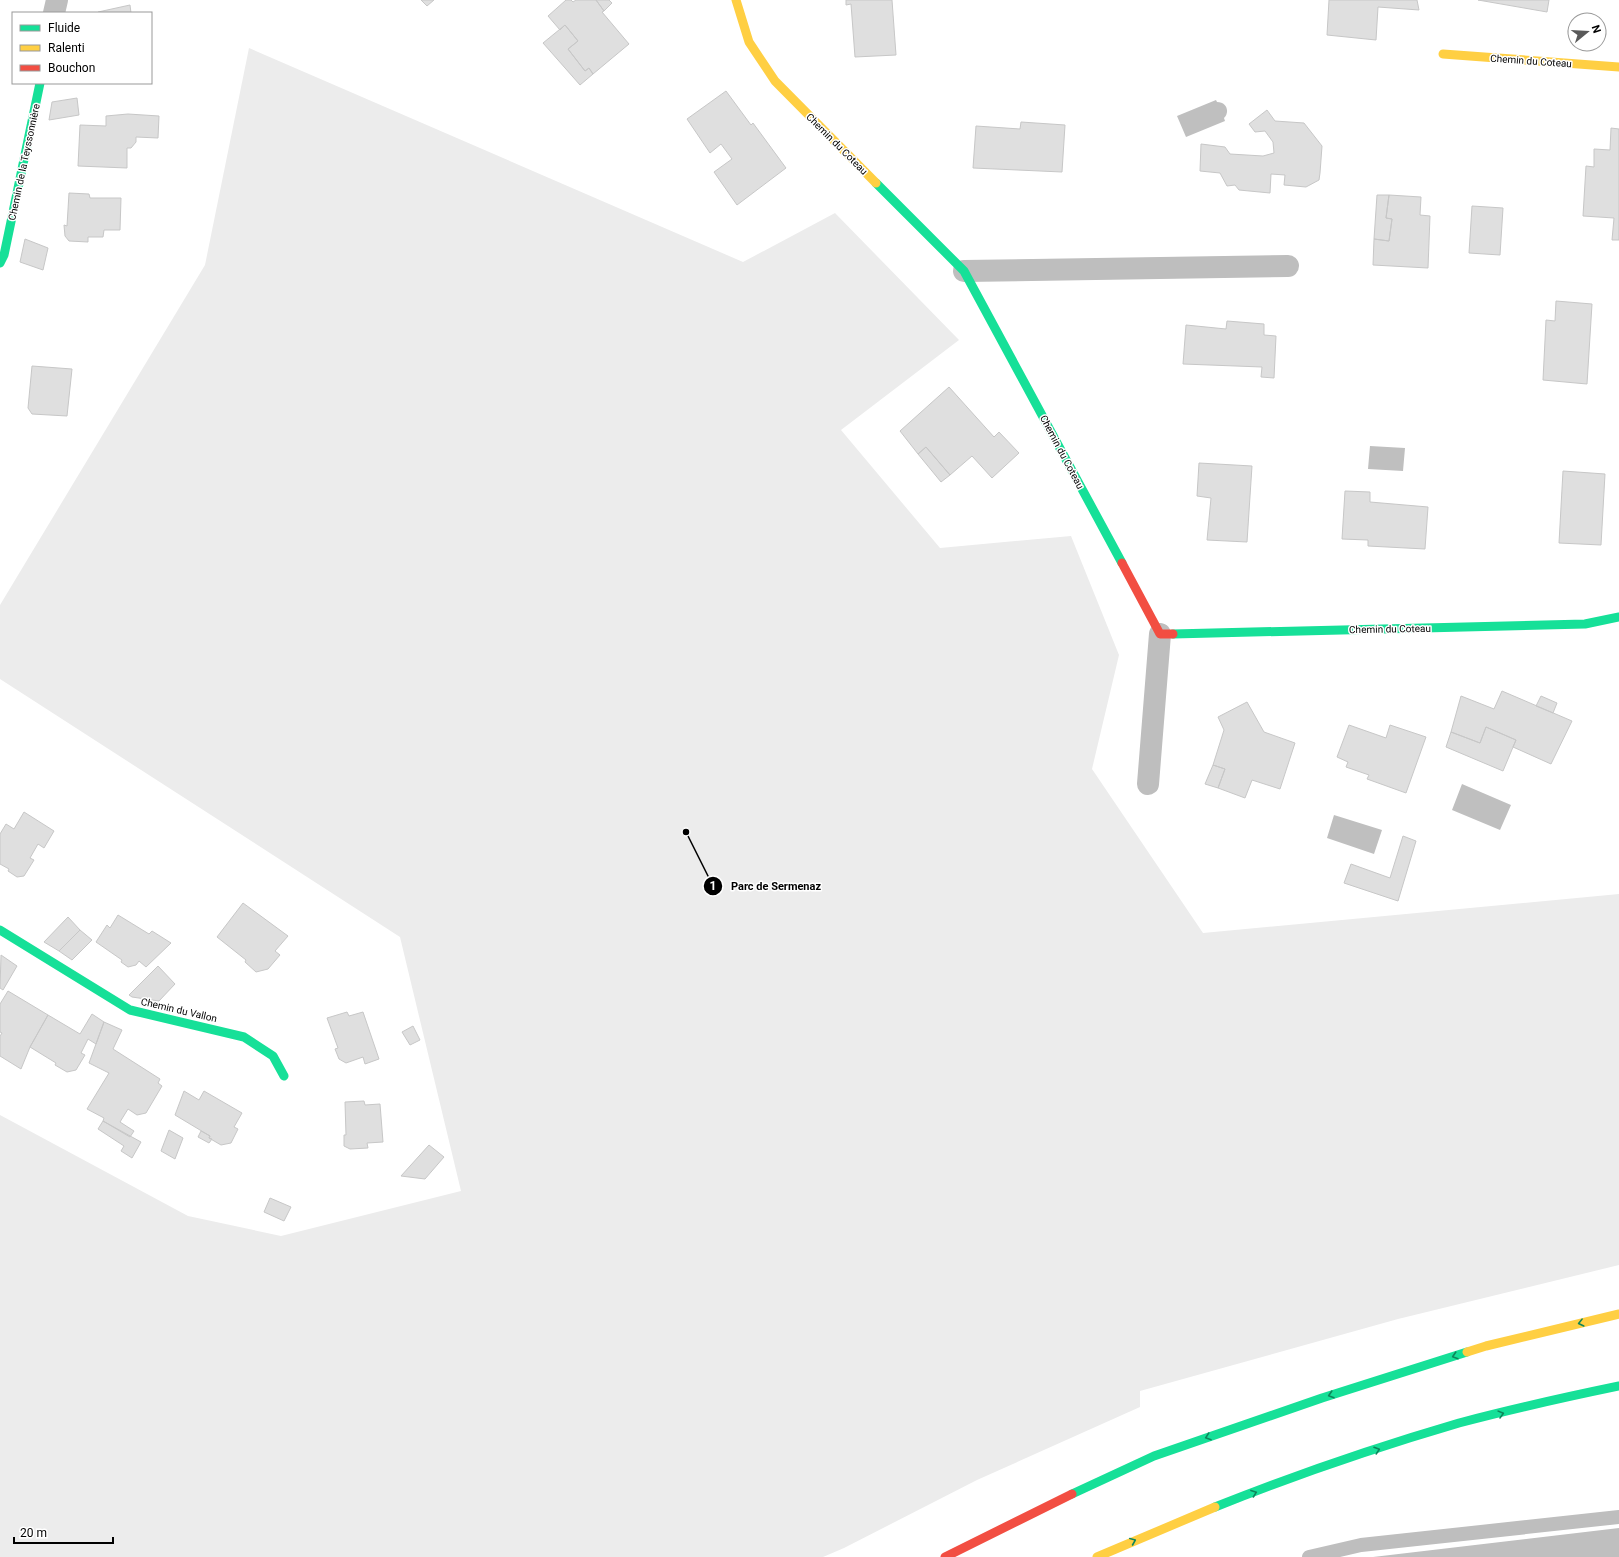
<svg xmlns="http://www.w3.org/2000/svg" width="1619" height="1557" font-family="Roboto,sans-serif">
<rect width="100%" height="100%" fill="#fff"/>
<path fill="#ececec" d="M249,48l494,214 92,-49 124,127 -118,90 99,118 131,-12 48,119 -27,114 111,164 416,-39v371l-221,54 -258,72v16l-163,73 -133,68 -21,9h-823v-442l188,101 93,20 180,-45 -61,-254 -400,-258v-74l205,-340z"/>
<path fill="#bfbfbf" d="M1216,100l1,2c10,0 13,10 7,16l1,3 -39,16 -9,-21z
M1370,446l35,2 -2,23 -35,-2z
M1462,784l49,21 -11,25 -48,-20z
M1334,815l48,15 -8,24 -47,-16z
M1619,1528v29h-246z"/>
<path fill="#dfdfdf" stroke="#c7c7c7" d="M421,0h13l-7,6z
M566,0h5l2,2 3,-2h20l8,11 -2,1 27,32 -36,30 -4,-6 -4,3 -17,-22 10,-8 -13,-16 -5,5 -12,-14z
M596,0h13l3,3 -8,8z
M846,0h46l4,55 -41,2 -4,-53 -5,1z
M1329,0h88l2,10 -41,-3 -2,33 -49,-5z
M1478,0h71l-2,12z
M130,5l1,8h-32l-1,-1z
M565,25l13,16 -10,8 17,22 4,-3 4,6 -13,11 -37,-42z
M726,91l25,34 2,-2 33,45 -49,37 -23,-33 18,-13 -11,-15 -11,9 -23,-34z
M77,98l2,17 -30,5 3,-18z
M1267,110l8,11 29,2 18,23 -2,27 -1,7 -13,7 -22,-2 1,-10 -14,-1 -1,19 -31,-3 -4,-5 -8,1 -7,-13 -20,-2 1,-27 24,3 5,7 33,2 11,-3 -1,-11 -8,-11 -10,1 -6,-8z
M128,114l31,2 -1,22 -22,-1v5l-5,6h-4v20l-49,-2 2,-41 26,1v-10z
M1021,122l44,3 -3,47 -89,-4 3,-42 44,3z
M1611,128l8,1v111h-7l2,-22 -31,-2 3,-50 8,1v-18l16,1z
M69,193l20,1 1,4h31l-1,32h-16l-1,7h-15v5l-19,-1 -4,-5 -1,-11 3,1z
M1377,195h12l-3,23 6,1 -3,22 -15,-2z
M1389,195l32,2 -1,18 10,1 -2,52 -55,-3 1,-26 15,2 3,-22 -6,-1z
M1472,206l31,2 -3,47 -31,-2z
M25,239l23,9 -5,22 -23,-8z
M1556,301l36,3 -5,80 -44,-4 3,-60 9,1z
M1227,321l37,3v11l12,1 -2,42 -13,-1 1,-10 -79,-3 3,-39 40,4z
M32,366l40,3 -5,47 -35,-2 -4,-6z
M949,387l45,50 5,-5 20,21 -27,25 -20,-22 -22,19 -24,-28 -8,7 -18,-23z
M926,447l24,28 -9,7 -23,-28z
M1199,463l53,3 -5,76 -40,-2 4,-42 -14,-2z
M1563,471l42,3 -4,71 -42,-2z
M1345,491l25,1v10l58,5 -3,42 -57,-3v-6l-26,-1z
M1502,691l70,30 -21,43 -38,-17 3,-7 -30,-13 -6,16 -29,-11 10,-36 33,13z
M1541,696l16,7 -4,10 -17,-7z
M1247,702l17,30 31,11 -15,46 -28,-9 -7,18 -27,-10 7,-19 -12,-4 11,-35 -6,-13z
M1349,725l37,13 4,-13 36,12 -20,56 -39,-14 2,-4 -23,-8 2,-5 -11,-5z
M1486,727l30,13 -13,31 -57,-24 5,-15 29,11z
M1213,765l12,4 -7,19 -13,-4z
M24,812l30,19 -10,17 -6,-4 -8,14 4,2 -10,16 -7,1 -9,-6 1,-2 -9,-5v-30l6,-10 8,5z
M1403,836l13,5 -18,60 -54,-18 7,-19 39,14z
M243,903l45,33 -13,15 5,4 -12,14 -12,3 -11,-10 1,-2 -29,-23z
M118,915l31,19 3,-3 19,12 -25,24 -7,-6 -3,4 -8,2 -7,-5 1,-2 -26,-18 11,-17 3,3z
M68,917l12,13 -21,21 -15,-9z
M80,930l12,10 -20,20 -13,-9z
M1,955l16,11 -14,24 -3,-2z
M158,966l17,18 -16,17 -27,-4 -3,-2z
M8,991l40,24 -18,32 -9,22 -21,-13v-20l2,-3 -2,-1v-28z
M347,1012l2,4 14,-4 16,47 -14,5 -2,-7 -17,6 -7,-4 -4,-10 3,-1 -11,-30z
M92,1014l12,8 -8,22 -8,-5 -7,14 4,2 -9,15 -9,2 -12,-7 1,-2 -26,-16 18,-32 32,19z
M104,1022l18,8 -9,19 47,30 -2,4 4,3 -16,27 -9,2 -9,-6 -8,13 14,9 -4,6 -27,-16 1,-3 -17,-9 22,-36 -20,-10z
M413,1026l7,14 -10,5 -8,-13z
M184,1091l15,9 5,-9 38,22 -8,14 4,2 -7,14 -10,2 -12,-7 1,-2 -35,-21z
M364,1101l1,4 15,-1 3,38 -16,1 1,5 -18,1 -6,-3v-11h2l-1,-33z
M103,1121l38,21 -9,16 -11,-7 3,-5 -26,-17z
M169,1130l14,8 -8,21 -14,-8z
M201,1131l9,5 -1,2 3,1 -3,4 -11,-6z
M429,1145l15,12 -19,22 -24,-3z
M270,1198l21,9 -7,14 -20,-9z"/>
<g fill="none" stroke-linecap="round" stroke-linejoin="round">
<path stroke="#bebebe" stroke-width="14" d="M1309,1557l52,-12 258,-28"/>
<path stroke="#bebebe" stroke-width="22" d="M54,13l3,-13
M964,271l324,-5
M1148,784l12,-150"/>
<path stroke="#16e098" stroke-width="9" d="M876,183l88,88 158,292
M0,263l4,-8 36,-172
M1173,634l412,-10 34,-7
M0,930l130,80 114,27 29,19 11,20
M1072,1494l82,-38 168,-58 145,-46
M1215,1507c80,-32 162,-60 244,-84 53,-14 107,-26 160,-37"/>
<path stroke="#ffcf43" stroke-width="9" d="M736,0l13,42 26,39 101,102
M1443,54l176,13
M1467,1352l19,-6 133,-32
M1097,1557l118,-50"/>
<path stroke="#f24e42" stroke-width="9" d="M1122,563l38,71h13
M945,1557l127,-63"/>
</g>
<defs><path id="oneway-chevron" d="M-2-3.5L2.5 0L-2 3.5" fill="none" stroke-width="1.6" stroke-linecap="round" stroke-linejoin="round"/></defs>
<g stroke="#0d865b">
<use href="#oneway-chevron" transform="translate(1581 1323) rotate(166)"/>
<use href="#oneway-chevron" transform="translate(1455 1356) rotate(162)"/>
<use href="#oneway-chevron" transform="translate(1331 1395) rotate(162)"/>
<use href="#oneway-chevron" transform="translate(1501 1414) rotate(-15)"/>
<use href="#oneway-chevron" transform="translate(1208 1437) rotate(161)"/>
<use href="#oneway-chevron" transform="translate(1377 1450) rotate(-18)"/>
<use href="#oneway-chevron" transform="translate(1254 1493) rotate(-20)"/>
<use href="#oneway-chevron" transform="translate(1133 1541) rotate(-23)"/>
</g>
<g text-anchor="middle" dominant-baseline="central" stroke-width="3" stroke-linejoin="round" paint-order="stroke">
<g font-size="10" fill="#000" stroke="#fff">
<text transform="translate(1531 61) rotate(4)">Chemin du Coteau</text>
<text transform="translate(837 144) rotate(45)">Chemin du Coteau</text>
<text transform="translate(24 162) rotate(-78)">Chemin de la Teyssonnière</text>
<text transform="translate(1062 452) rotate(62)">Chemin du Coteau</text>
<text transform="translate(1390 629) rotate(-1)">Chemin du Coteau</text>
<text transform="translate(179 1010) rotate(13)">Chemin du Vallon</text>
</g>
</g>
<path fill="none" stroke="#000" stroke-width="1.5" d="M686 832L713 886"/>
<g fill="#000" stroke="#fff" stroke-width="1.5">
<circle cx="686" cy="832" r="4"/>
<circle cx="713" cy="886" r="10"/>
</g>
<g font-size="12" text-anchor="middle" font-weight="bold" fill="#fff">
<text x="713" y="890">1</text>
</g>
<g font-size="11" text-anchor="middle" font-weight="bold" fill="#000" stroke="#fff" stroke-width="3" stroke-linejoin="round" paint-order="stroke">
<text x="776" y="890">Parc de Sermenaz</text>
</g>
<rect x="12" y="12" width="140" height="72" fill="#ffffff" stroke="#999999"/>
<rect x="20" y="25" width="20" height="6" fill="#16e098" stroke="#999999"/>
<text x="48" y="32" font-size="12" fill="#000000">Fluide</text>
<rect x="20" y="45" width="20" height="6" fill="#ffcf43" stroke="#999999"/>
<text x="48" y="52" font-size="12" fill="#000000">Ralenti</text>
<rect x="20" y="65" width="20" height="6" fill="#f24e42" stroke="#999999"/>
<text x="48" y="72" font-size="12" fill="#000000">Bouchon</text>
<g transform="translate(1587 32) rotate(72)"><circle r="19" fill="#ffffff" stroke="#999999"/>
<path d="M0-3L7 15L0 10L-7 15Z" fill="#595959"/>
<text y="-6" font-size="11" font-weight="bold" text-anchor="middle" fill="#000000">N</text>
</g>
<path d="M14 1537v6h99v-6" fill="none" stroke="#000000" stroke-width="2"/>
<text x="20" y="1537" font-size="12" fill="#000000" stroke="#ffffff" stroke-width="3" paint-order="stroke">20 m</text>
</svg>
